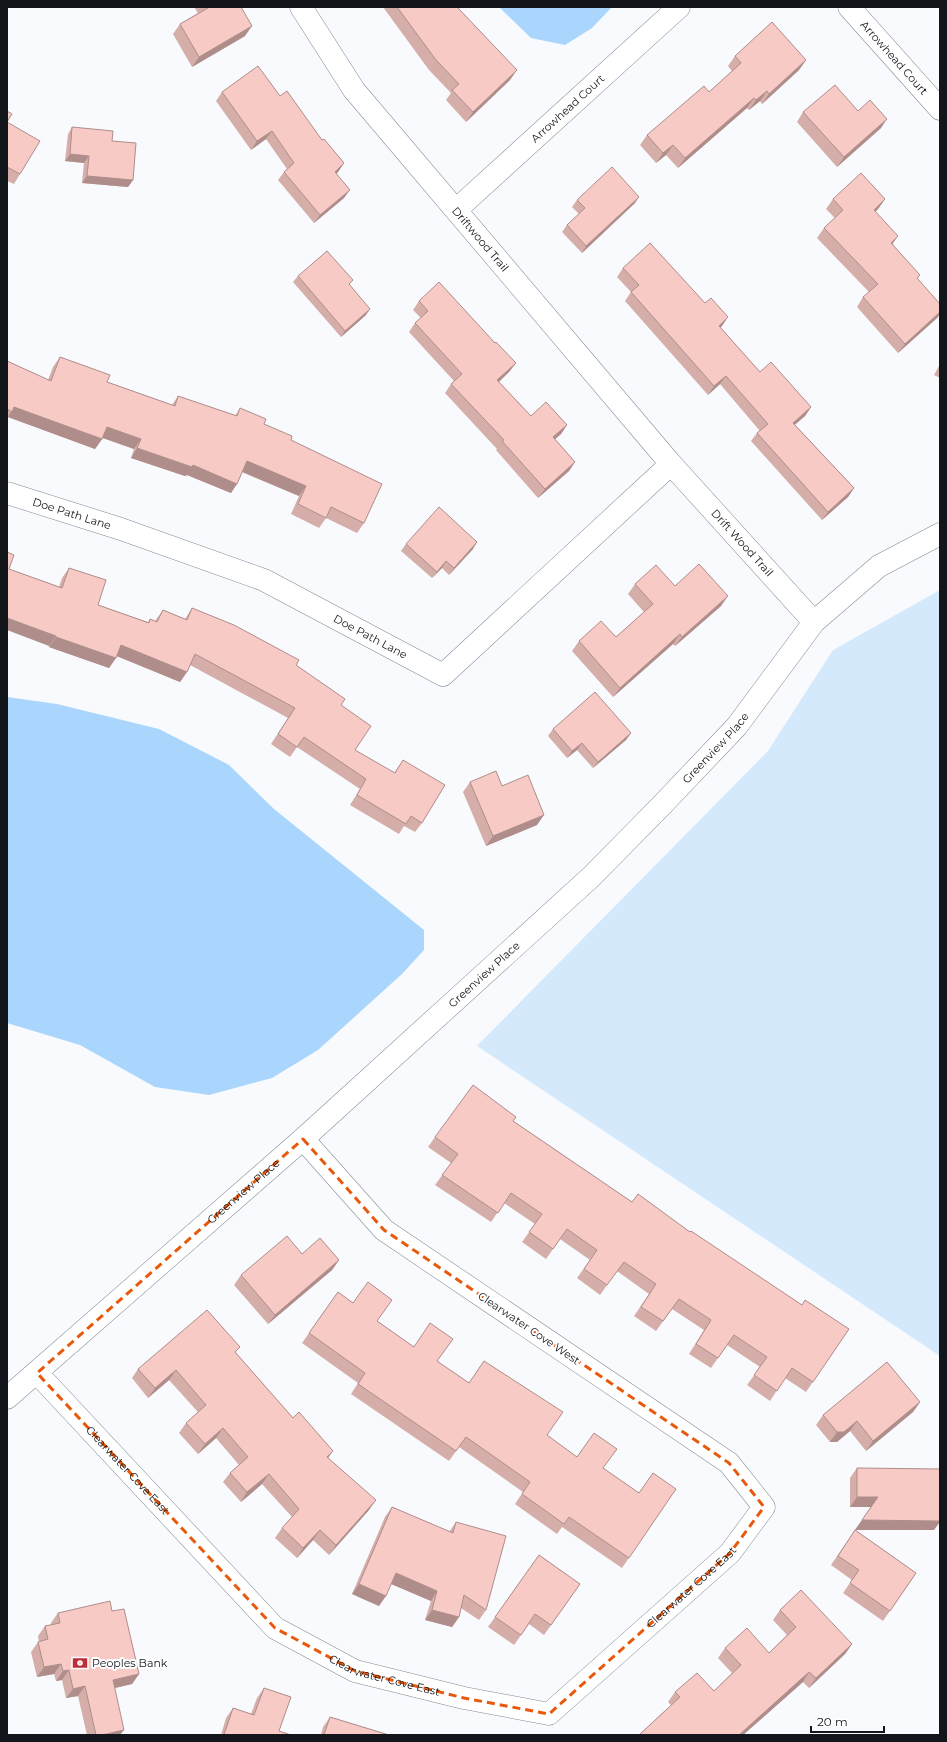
<svg xmlns="http://www.w3.org/2000/svg" width="947" height="1742" font-family="Montserrat,sans-serif">
<rect width="100%" height="100%" fill="#f8fafd"/>
<path fill="#d4e9fc" d="M940,590v766l-463,-310 291,-295 65,-101z"/>
<path fill="#aad6fd" d="M499,7h113l-20,21 -27,17 -34,-7z
M7,697l50,7 102,25 70,36 45,44 150,121v20l-22,24 -84,76 -46,28 -63,17 -54,-8 -75,-42 -73,-22z"/>
<g fill="none" stroke-linecap="round" stroke-linejoin="round">
<g stroke="#808c96" stroke-width="23">
<g id="minor">
<path id="s1" d="M301,7l53,83 317,374 143,158"/>
<path id="s2" d="M849,7l91,102"/>
<path id="s3" d="M456,210l223,-203"/>
<path id="s4" d="M7,493l114,36 143,51 179,95 228,-211"/>
<path id="s5" d="M37,1373l238,255 80,43 109,27 85,16 181,-161 34,-46 -35,-44 -345,-233 -81,-91"/>
<path id="s6" d="M7,1398l296,-259 288,-262 70,-71 76,-80 77,-104 65,-56 61,-32"/>
</g>
</g>
<use href="#minor" stroke="#fff" stroke-width="22"/>
</g>
<path fill="#d5aeaa" d="M194,7h47l4,29 -53,31 -19,-33 7,-10 18,-11z
M383,7h77l-1,2 51,71 -44,42 -20,-22 5,-7 -22,-23z
M735,56l71,4 -7,10 -37,34 -2,-3 -11,9 -2,-2 -69,60 -12,-13 -10,8 -16,-18 7,-10 62,-43 23,-21 -4,-5z
M222,92l58,4 64,67 -6,9 -2,2 8,24 -30,25 -36,-43 6,-8 3,-3 -21,-30 -15,11 -35,-49z
M7,111v11l13,52 -6,10 -7,-3z
M858,111l23,17 -44,39 -40,-45 6,-10z
M72,127l40,14 21,39 -5,7 -46,-4 2,-20 -19,-2 3,-27z
M833,199h52l-7,10 -3,3 18,32 24,35 23,25v10l-3,4 -39,35 -41,-46 6,-10 6,-5 -52,-54 7,-10 11,-10 -9,-9z
M577,200l58,3 -53,50 -20,-21 5,-7 12,-11 -7,-7z
M623,268l99,58 -2,1 40,45 51,35 -6,9 -10,9 59,63 -6,9 -26,23 -71,-79 6,-8 3,-2 -40,-47 -12,11 -83,-94 6,-9 -14,-15z
M298,276l55,4 -4,5 17,30 -25,22 -48,-55z
M419,301l76,42 21,20 -7,9 -10,10 32,34 36,9 -6,9 -6,5 20,23 -6,9 -31,27 -42,-48 1,-1 -52,-56 6,-9 3,-3 -45,-49 6,-9 6,-5 -8,-8z
M60,357l47,25 65,23 6,-9 57,20 5,-8 24,16 27,16 73,83 -7,10 -31,-15 -7,10 -28,-14 8,-18 -57,-24 -11,21 -44,-18 -2,1 -54,-18 3,-9 -31,-11 -8,11 -87,-32 -1,2v-58l41,19 5,-13z
M940,364v14l-6,-3z
M406,544l67,5 -24,26 -7,-7 -10,10 -31,-27z
M69,568l29,37 50,17 2,-3 5,2 8,-11 22,9 7,-11 104,57 45,40 14,45 39,23 9,-13 19,63 -7,9 -11,-6 -5,8 -49,-29 10,-16 -63,-42 -7,10 -19,-13 17,-26 -98,-53 -3,7 -7,10 -63,-26 -8,12 -60,-21v-1l-40,-77 50,18 3,-9z
M635,584l40,2 46,20 -46,40 -2,-2 -60,53 -41,-46 7,-10 37,-4 28,-25 -16,-18z
M553,729l78,4 -5,7 -33,28 -16,-18 -10,8 -19,-22z
M470,782l32,4 35,39 -51,21 -23,-54z
M513,1121l119,81 58,30 112,73 47,24 -43,63 -21,-14 -15,23 -23,-16 13,-18 -33,-22 -16,23 -22,-14 15,-24 -32,-21 -16,22 -22,-15 15,-22 -32,-23 -17,24 -23,-17 13,-18 -30,-21 -14,20 -24,-17 13,-18 -31,-21 -13,19 -56,-37 16,-22 -23,-16 7,-10z
M302,1254l37,6 -7,10 -64,54 -34,-39 7,-10z
M338,1292l39,29 37,26 23,14 140,96 26,11 36,25 37,-4 -54,79 -60,-41 -5,7 -42,-30 8,-12 -64,-45 -10,14 -98,-67 7,-11 -56,-40z
M236,1353l92,105 41,52 -40,45 -16,-15 -16,18 -22,-20 7,-10 10,-11 -30,-33 -21,18 -18,-20 7,-9 9,-8 -23,-27 -18,16 -19,-21 7,-10 12,-11 -29,-32 -21,18 -16,-20 6,-9z
M920,1402l-7,10 -47,39 -16,-20 -13,11h-7l-14,-17 7,-10z
M857,1468l77,62h-79l16,-23h-21v-29z
M392,1507l57,25 7,-10 30,88 -7,10 -18,-12 -2,9 -7,10 -27,-7 6,-19 -40,-17 -12,22 -27,-12 33,-77z
M855,1530l61,43 -33,48 -40,-28 9,-13 -21,-15z
M539,1555l41,29 -36,51 -15,-11 -15,21 -26,-18z
M780,1610l72,34 -7,10 -36,34 -6,-6 -60,53h-104l32,-30 -3,-3 7,-10 39,-1 18,-18 -14,-15 7,-10 44,5 18,-18 -14,-15z
M112,1611l27,63 -7,10 -17,4 5,47h-33l-9,-39 -12,2 -4,-18 -6,1 -2,-7 -17,3 -6,-25 7,-10h1l-1,-6 7,-10 6,-1v-2l7,-10z
M264,1688l15,43 12,4h-70l5,-17 7,-10 18,6 6,-16z
M330,1717l59,18h-68l2,-8z"/>
<path fill="#ae8d8b" d="M252,26l-7,10 -53,31 7,-10z
M806,60l-7,10 -37,34 7,-10z
M517,70l-7,10 -44,42 7,-10z
M767,91l-7,10 -11,9 7,-10z
M754,98l-7,10 -69,60 7,-10z
M887,119l-6,9 -44,39 7,-10z
M272,131l-6,8 -15,11 6,-9z
M673,145l-7,10 -10,8 7,-10z
M70,154l19,2 -5,7 -19,-2z
M344,163l-6,9 -9,8 6,-8z
M87,176l46,4 -5,7 -46,-4z
M350,190l-6,8 -30,25 6,-8z
M639,197l-4,6 -53,50 4,-7z
M885,199l-7,10 -11,11 7,-10z
M898,236l-7,10v-3z
M370,309l-4,6 -25,22 4,-6z
M940,312v2l-3,4 -39,35 7,-9z
M728,317l-6,9 -9,8 6,-8z
M516,363l-7,9 -18,17 6,-9z
M726,376l-6,8 -12,11 6,-9z
M14,407l88,32 -7,10 -87,-32z
M811,407l-6,9 -18,15 6,-8z
M567,425l-6,9 -14,12 6,-9z
M107,427l34,12 -7,10 -34,-12z
M137,448l56,17 44,19 -6,9 -44,-18 -2,1 -54,-18z
M247,461l59,25 -7,10 -59,-25z
M575,462l-6,9 -31,27 7,-9z
M854,488l-6,9 -26,23 6,-8z
M477,542l-4,7 -24,26 5,-7z
M446,561l-4,7 -10,10 5,-6z
M728,596l-7,10 -46,40 7,-9z
M7,618l49,18 -7,10 -42,-16z
M680,634l-7,10 -60,53 7,-9z
M56,637l60,21 -7,10 -60,-21z
M121,645l66,27 -7,10 -66,-27z
M631,733l-5,7 -33,28 5,-6z
M582,743l-5,7 -10,8 5,-7z
M544,815l-7,10 -51,21 7,-10z
M339,1260l-7,10 -64,54 7,-9z
M176,1370l-7,10 -21,18 7,-10z
M920,1402l-7,10 -47,39 7,-10z
M857,1421l-7,10 -13,11h-7l7,-10z
M223,1428l-7,10 -18,16 7,-10z
M333,1451l-7,10 1,-4z
M269,1474l-7,10 -21,18 6,-10z
M857,1497h21l-7,10h-21z
M376,1500l-7,10 -40,45 7,-10z
M862,1520l78,1v1l-6,8h-79z
M320,1530l-7,10 -16,18 6,-10z
M396,1573l41,18 -6,10 -42,-18z
M359,1584l27,12 -7,10 -27,-12z
M432,1610l27,7 -7,10 -27,-7z
M852,1644l-7,10 -36,34 7,-10z
M61,1664l-7,10 -17,3 7,-10z
M69,1670l-7,10 -6,1 7,-10z
M809,1672l-6,10 -60,53h-4z
M139,1674l-7,10 -26,6 7,-10z
M85,1686l-7,10 -12,2 7,-9z
M124,1730l-4,5h-18z"/>
<path fill="#f8cac6" stroke="#ae8d8b" d="M207,7h34l11,19 -53,31 -19,-33 28,-16z
M397,7h63l-2,1 59,62 -44,42 -21,-22 7,-6 -23,-24z
M772,22l34,38 -37,34 -2,-3 -11,9 -2,-2 -69,60 -12,-13 -10,8 -16,-18 57,-49 5,6 32,-29 -6,-7z
M258,66l22,30 7,-5 35,49 2,-1 20,24 -9,9 15,18 -30,25 -36,-43 10,-9 -22,-32 -15,10 -35,-49z
M835,85l23,26 12,-11 17,19 -43,38 -41,-45z
M7,111l5,3 -5,8 33,19 -20,33 -13,-7v1z
M72,127l41,4 -1,10 24,2 -3,37 -46,-4 2,-20 -19,-2z
M612,167l27,30 -53,49 -19,-21 18,-17 -8,-8z
M861,173l24,26 -11,11 24,26 -7,7 29,32 -3,3 23,26v8l-35,32 -42,-47 15,-13 -54,-56 19,-18 -10,-11z
M650,243l55,60 6,-5 17,19 -9,9 41,46 11,-10 40,45 -18,16 61,65 -26,24 -71,-79 11,-9 -42,-48 -12,10 -83,-94 8,-7 -16,-17z
M327,251l26,29 -4,4 21,25 -25,22 -47,-55z
M439,282l56,61 1,-1 20,21 -19,17 34,36 15,-14 21,23 -14,12 22,25 -30,27 -43,-48 2,-1 -53,-56 11,-10 -47,-51 13,-12 -9,-10z
M60,357l50,18 -3,7 68,24 3,-10 59,20 3,-8 26,11 -2,5 28,12 -1,4 91,44 -18,39 -33,-16 -5,11 -28,-14 8,-18 -59,-25 -10,23 -44,-19 -1,2 -55,-19 4,-9 -34,-12 -5,12 -88,-32 -2,5 -5,-3v-48l44,20z
M439,507l38,35 -23,26 -8,-7 -9,11 -31,-28z
M7,552l7,3 -5,14 53,19 7,-20 37,12 -8,25 51,18 1,-4 7,3 6,-12 24,10 5,-12 42,17 65,35 -3,5 49,34 -4,6 30,21 -16,24 40,23 8,-13 42,25 -23,38 -11,-7 -5,8 -49,-29 9,-16 -62,-42 -7,10 -19,-13 17,-26 -100,-54 -8,18 -66,-27 -5,13 -60,-21v-1l-49,-18z
M699,564l29,32 -46,41 -2,-3 -60,54 -41,-47 22,-20 15,16 37,-33 -18,-20 21,-19 19,21z
M595,692l36,41 -33,29 -16,-19 -10,8 -19,-22z
M496,771l6,15 26,-11 16,40 -51,21 -23,-54z
M473,1085l43,32 -3,4 119,81 6,-8 52,38 1,-1 111,74 3,-5 44,29 -36,53 -21,-14 -15,23 -23,-16 13,-18 -33,-22 -16,23 -22,-14 15,-24 -32,-21 -16,22 -22,-14 15,-23 -32,-22 -17,23 -23,-16 13,-19 -30,-21 -14,20 -24,-17 13,-18 -31,-21 -13,20 -56,-38 16,-21 -23,-17z
M287,1236l15,18 18,-16 19,22 -64,55 -34,-40z
M368,1282l24,18 -15,21 37,26 16,-24 23,16 -16,22 32,22 15,-22 79,51 -16,23 30,22 17,-24 23,16 -14,19 36,25 14,-20 23,16 -47,69 -60,-41 -5,7 -42,-30 8,-12 -64,-45 -10,14 -98,-67 7,-11 -56,-40 29,-41 15,11z
M207,1310l33,37 -5,5 58,66 6,-6 34,39 -6,6 49,43 -40,45 -16,-15 -17,18 -21,-20 17,-19 -30,-35 -22,18 -17,-19 18,-16 -25,-29 -18,16 -19,-21 20,-18 -30,-35 -21,18 -17,-19z
M887,1362l33,40 -47,39 -16,-20 -13,11h-7l-14,-17z
M857,1468l83,1v52l-78,-1 16,-23h-21z
M392,1507l61,26 3,-11 50,14 -20,74 -22,-15 -5,22 -27,-7 5,-19 -41,-18 -10,23 -27,-12z
M855,1530l61,43 -26,38 -40,-28 9,-13 -21,-14z
M539,1555l41,29 -29,41 -16,-11 -14,21 -26,-18z
M801,1590l51,54 -36,34 -7,-6 -70,63h-100l41,-38 -5,-5 22,-19 17,18 27,-26 -16,-17 22,-20 22,25 27,-26 -16,-17z
M110,1601l2,10 12,-2 15,65 -26,6 11,50 -22,5h-6l-11,-49 -12,3 -4,-19 -6,1 -2,-7 -17,3 -6,-25 10,-3 -3,-13 15,-3 -2,-10z
M264,1688l27,9 -12,34 12,4h-67l9,-27 21,7z
M330,1717l59,18h-65z"/>
<path fill="none" stroke="#e8590c" stroke-width="3" stroke-dasharray="8 5" stroke-linejoin="round" d="M303,1139l81,91 345,233 35,44 -34,46 -181,161 -85,-16 -109,-27 -80,-43 -238,-255z"/>
<defs>
<g id="bank-bare" transform="scale(1.2)"><path d="M-6-4H6V4H-6ZM0-2.3a2.3 2.3 0 1 0 0 4.6a2.3 2.3 0 1 0 0-4.6Z" fill="#be2e37" stroke="#fff" stroke-width="2.5" paint-order="stroke"/></g>
</defs>
<g fill-rule="evenodd">
<use href="#bank-bare" x="80" y="1663"/>
</g>
<g text-anchor="middle" dominant-baseline="central" stroke-width="4" stroke-linejoin="round" paint-order="stroke">
<g font-size="11" fill="#12161a" stroke="#fff">
<text stroke="none"><textPath href="#s2" startOffset="68">Arrowhead Court</textPath></text>
<text stroke="none"><textPath href="#s3" startOffset="151">Arrowhead Court</textPath></text>
<text stroke="none"><textPath href="#s1" startOffset="294">Driftwood Trail</textPath></text>
<text stroke="none"><textPath href="#s4" startOffset="68">Doe Path Lane</textPath></text>
<text stroke="none"><textPath href="#s1" startOffset="695">Drift Wood Trail</textPath></text>
<text stroke="none"><textPath href="#s4" startOffset="392">Doe Path Lane</textPath></text>
<text stroke="none"><textPath href="#s6" startOffset="962">Greenview Place</textPath></text>
<text stroke="none"><textPath href="#s6" startOffset="638">Greenview Place</textPath></text>
<text stroke="none"><textPath href="#s6" startOffset="314">Greenview Place</textPath></text>
<text transform="translate(529 1328) rotate(34)">Clearwater Cove West</text>
<text stroke="none"><textPath href="#s5" startOffset="133">Clearwater Cove East</textPath></text>
<text stroke="none"><textPath href="#s5" startOffset="829">Clearwater Cove East</textPath></text>
<text stroke="none"><textPath href="#s5" startOffset="469">Clearwater Cove East</textPath></text>
</g>
<g font-size="11" fill="#12161a" stroke="#fff" text-anchor="start">
<text x="92" y="1663">Peoples Bank</text>
</g>
</g>
<rect width="947" height="1742" fill="none" stroke="#12161a" stroke-width="16"/>
<path d="M811 1726v6h73v-6" fill="none" stroke="#12161a" stroke-width="2"/>
<text x="817" y="1726" font-size="12" fill="#12161a" stroke="#ffffff" stroke-width="3" paint-order="stroke">20 m</text>
</svg>
